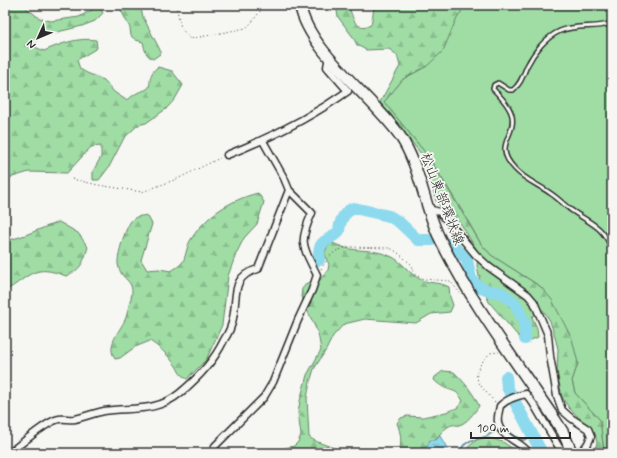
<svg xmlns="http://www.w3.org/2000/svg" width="617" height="458" font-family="Mynerve,'Klee One',sans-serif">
<defs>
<pattern id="forest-firs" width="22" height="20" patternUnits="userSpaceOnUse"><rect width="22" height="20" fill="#9fdda5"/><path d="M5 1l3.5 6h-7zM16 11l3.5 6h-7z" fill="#89be8e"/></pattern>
<pattern id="water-ripples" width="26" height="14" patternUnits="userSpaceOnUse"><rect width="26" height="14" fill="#8dd9ed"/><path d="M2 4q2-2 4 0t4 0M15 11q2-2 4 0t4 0" fill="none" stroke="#7abacb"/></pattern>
</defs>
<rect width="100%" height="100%" fill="#f6f6f2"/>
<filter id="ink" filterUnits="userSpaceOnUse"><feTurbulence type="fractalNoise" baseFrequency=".025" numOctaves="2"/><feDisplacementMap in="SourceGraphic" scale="8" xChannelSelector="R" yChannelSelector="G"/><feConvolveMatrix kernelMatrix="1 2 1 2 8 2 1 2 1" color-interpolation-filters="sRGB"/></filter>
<g filter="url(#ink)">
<path fill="#9fdda5" stroke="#658468" d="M465,5h147v448h-8v-2l-4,-31 -25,-27 -3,-12 6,-18 -37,-76 -50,-32 -10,-11 -20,-35 -33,-53 -44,-54 19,-23 24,-13z"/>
<path fill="url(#forest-firs)" stroke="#658468" d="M5,5h18l16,13 12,3 28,-4 20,-11 4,7 -8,8 -13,5 -45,11 -2,10 9,4c16,-7 34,-14 52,-11l1,8 -20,12 3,9 7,4 17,7 10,12 12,8c4,-2 8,-5 11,-7 3,-2 7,-2 10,-4 6,-4 -1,-14 11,-22l14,4 11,14 -8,14 -9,10 -20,14 -8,2 -14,13 -15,29 -10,13h-6v-9l8,-14v-11l-10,1 -24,26 -38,-1 -20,6 -4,7z
M125,5h15l3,12 17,33v4l-7,5c-8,-4 -8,-9 -10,-17l-7,-2 -5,-4 -1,-8 -9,-18v-2z
M336,5h12c6,13 5,26 23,20l3,-17 7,-3h84l-10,17 -12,29 -16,15 -24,13 -19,23 44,54 53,88 10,11 50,32 11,13 20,39 6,24 -6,18 3,12 25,27 4,33h-11l4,-10 -2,-10 -26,-25 -7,-11 -5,-24 1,-24 -3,-12 -5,-16 -7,-11 -7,3 -4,4 5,11 1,9 -7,3 -13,-4 -29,-34 -9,-21 -3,-15 1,-14 -17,-28 -18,-14 -7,-9 -11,-42 -45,-57 20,-36 -3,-11 -8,-6 -23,1 -9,-5 -4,-8 -15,-20z
M258,193l6,9 -7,22 -13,14 -8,16 -8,22 -6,49 -16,35 -19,19c-10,-6 -7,-9 -14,-17 -6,-8 -14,-15 -23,-21l-15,6 -15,11 -5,1c-9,-14 4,-27 10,-39 2,-5 3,-10 4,-15 10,-28 -8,-21 -11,-41 -1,-8 8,-40 15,-45 3,-3 10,-3 14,-4l5,9 -11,36 6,10 12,-1 12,2c3,-2 7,-4 10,-7 5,-5 5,-16 9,-23 15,-25 40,-41 68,-48z
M59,222l19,11 10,14c-5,16 -6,22 -22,29 -33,-13 -35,0 -61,15v-50c19,-4 36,-13 54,-19z
M332,243c6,2 12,5 18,6 13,2 27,1 40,7 13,5 19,19 32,24 9,4 18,2 27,7l1,10 3,8 -3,7 -19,2 -15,9 -51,-4 -21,5 -11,12 -7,14 -12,19 -4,13 -3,16 2,39c9,7 24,9 35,16h-68l9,-5 9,-2 4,-4 3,-7 -3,-22 2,-12 7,-26 14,-25 -3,-17 -17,-36 1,-8 5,-6 13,-3 8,-10 1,-6 -5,-9 3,-8z
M443,371l11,1c10,10 19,20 25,34 -5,7 -12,17 -20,19 -4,1 -3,-1 -7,0 -2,0 -6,3 -8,5 -9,7 -9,17 -23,18l1,5h-23c3,-11 2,-20 -2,-30l4,-5 6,-2 16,1 23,-5 11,-4 6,-7c-6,-11 -8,-9 -18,-13 -4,-2 -8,-5 -11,-8l1,-3z
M489,438l14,4 16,11h-58l17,-14z"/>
<path fill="url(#water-ripples)" stroke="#66939f" d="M440,436l10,17h-28l-1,-5 6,-1 3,-7h6z"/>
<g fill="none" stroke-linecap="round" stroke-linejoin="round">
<path stroke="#66939f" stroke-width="2" d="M507,430l9,7 7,3 10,-4
M459,453l5,-8 6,-4 15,-4 12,-7"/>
<path stroke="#8dd9ed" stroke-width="12" d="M450,243l17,17 4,19 8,8 7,3 16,3 13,10 10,21v15
M319,260c-1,-23 8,-16 20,-29 1,-10 4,-19 15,-23l35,8 10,6 19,18h15
M506,377l1,10 35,66"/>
<g stroke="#2b2b2b" stroke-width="6">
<path id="lane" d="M612,23c-16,6 -35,1 -52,8 -14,6 -26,21 -33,35 -4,9 -6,18 -14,24h-4l-11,-7 -4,2 -1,4c7,7 17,17 19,27 4,21 -20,29 3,53 10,11 24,16 35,24 8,5 14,12 21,17 20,14 31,15 41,39"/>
</g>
<g stroke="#2b2b2b" stroke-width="9">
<path id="street" d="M227,155c43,-17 83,-37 121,-64l-21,-24 2,-11
M428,209l12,3 36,43 13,12 39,28 6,7 14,33 2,21 7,40 5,14 9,8 17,11 3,7c-3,9 -6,13 -14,17
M9,453c11,-8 38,-32 50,-34 5,-1 11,1 16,0 9,-2 19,-6 29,-8 27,-4 52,2 76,-18 17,-14 34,-32 44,-53 4,-6 8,-15 9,-22 5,-23 -3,-41 25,-49l31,-79
M213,453l2,-7 49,-49 9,-15 25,-62 14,-30 5,-15c-14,-29 -19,-31 -5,-62l-23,-23 -5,-12 -21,-37
M529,453c-8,-12 -29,-15 -31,-31 -1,-4 1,-11 2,-16 7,-7 15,-10 26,-12l7,9 27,46 9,4"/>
</g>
<g stroke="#2b2b2b" stroke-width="13">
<path id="primary" d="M300,5c8,46 73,92 100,131 20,30 24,69 39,101 31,64 75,122 115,181l9,14 9,21"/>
</g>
<path stroke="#2b2b2b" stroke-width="1" stroke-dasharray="1 3" stroke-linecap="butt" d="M176,5l5,23 9,11 56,-11 6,-6 13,-17
M72,179l26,6 44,7 35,-13 43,-21
M321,269l7,-11 8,-7 11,-4 43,1 7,4 15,13 3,10 9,4 26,2 10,12
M495,402c-19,-21 -27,-26 -5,-49l9,-1"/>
<use href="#lane" stroke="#f6f6f2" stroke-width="3"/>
<use href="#street" stroke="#f6f6f2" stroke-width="6"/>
<use href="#primary" stroke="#f6f6f2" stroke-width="10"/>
</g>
</g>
<g text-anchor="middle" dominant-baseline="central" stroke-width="3.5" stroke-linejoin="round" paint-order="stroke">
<g font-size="14" fill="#2b2b2b" stroke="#f6f6f2">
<text transform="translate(442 199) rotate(69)">松山東部環状線</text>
</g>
</g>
<rect width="617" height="458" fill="none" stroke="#f6f6f2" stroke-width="20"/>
<rect x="10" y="10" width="597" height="438" fill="none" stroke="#2b2b2b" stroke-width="1.5" filter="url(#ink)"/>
<g transform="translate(38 38) rotate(226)" stroke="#f6f6f2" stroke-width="3" paint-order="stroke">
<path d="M0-3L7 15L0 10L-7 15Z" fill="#2b2b2b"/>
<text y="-6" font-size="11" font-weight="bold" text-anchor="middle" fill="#2b2b2b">N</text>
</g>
<path d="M471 432v6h99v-6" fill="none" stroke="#2b2b2b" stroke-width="2"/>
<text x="477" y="432" font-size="12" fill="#2b2b2b" stroke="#f6f6f2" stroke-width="3" paint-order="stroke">100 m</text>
</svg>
